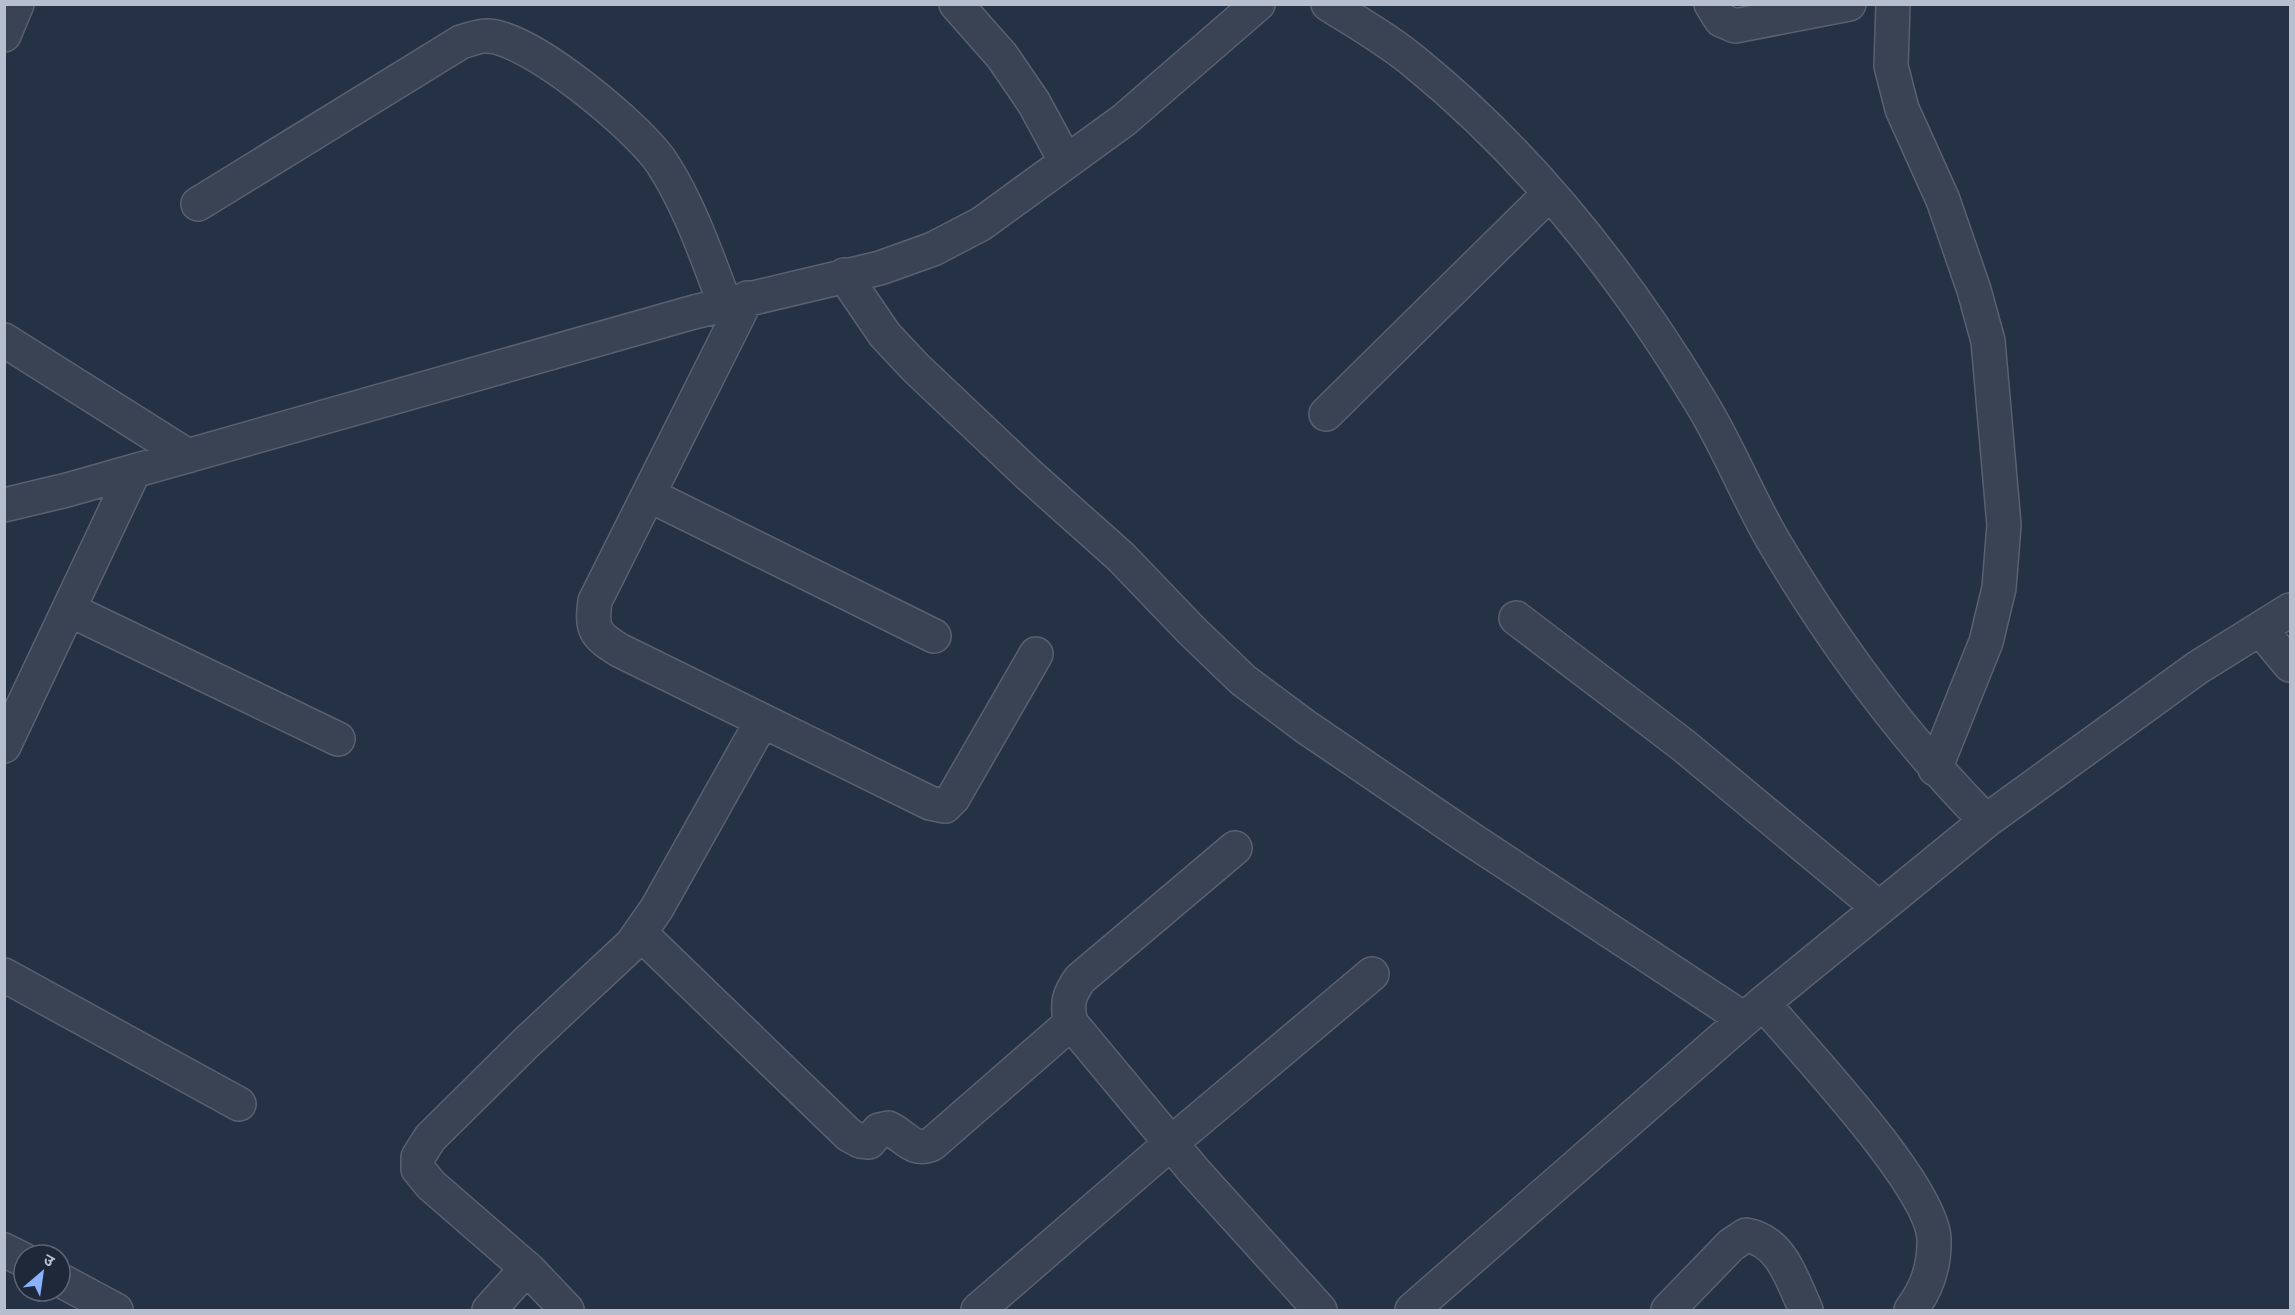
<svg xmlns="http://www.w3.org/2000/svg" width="2295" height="1315" font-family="'Titillium Web','Noto Sans Devanagari',sans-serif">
<rect width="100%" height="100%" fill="#253144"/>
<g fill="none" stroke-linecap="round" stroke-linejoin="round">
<g stroke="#586170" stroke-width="36">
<path id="minor" d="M956,4l46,52 32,47 32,59
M1328,4c30,19 62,37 89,60 114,93 207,211 283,337 28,45 47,95 74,141 61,103 128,194 212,279
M1711,4l10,16 14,6 114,-22
M1893,4l-2,62 11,43 41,91 31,90 14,51 16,184 -5,63 -13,54 -51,127
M4,35l13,-31
M198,204l263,-162c8,-2 19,-7 27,-6 43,2 150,91 174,127 28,43 45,94 63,141
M844,275l41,60 31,33 112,106 93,83 71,74 51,49 63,47 163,111 275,181
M747,298l-152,303c-4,29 0,34 24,49l311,153 15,3 8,-8 83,-144
M4,340l184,116
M1326,414l223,-220
M649,495l285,141
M4,505l63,-15 627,-178 186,-44 53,-19 48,-25 143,-104 134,-116
M70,610l268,129
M1516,618l167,127 196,163
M2260,629l30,36
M4,746l130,-275
M1235,848l-155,131c-11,15 -14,25 -9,44l124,149 125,138
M640,933l209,202 11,6 9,1 10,-12 9,-2c17,7 24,25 44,16l139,-121
M4,975l235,129
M1763,1003c39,46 167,181 171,235 1,28 -7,51 -23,72
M4,1250l20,10
M60,1280l56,30
M489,1310l38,-42
M567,1310l-38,-40 -98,-85 -13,-16v-12l12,-19 96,-95 106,-99 25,-36 105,-187
M978,1310l193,-167 201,-169
M1412,1310l351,-307 223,-182 211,-153 93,-58
M1668,1310l63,-65 15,-10c36,6 46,45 60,75"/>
</g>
<use href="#minor" stroke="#3a4353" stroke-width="33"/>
</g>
<rect width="2295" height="1315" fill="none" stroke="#b7becd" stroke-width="12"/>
<g transform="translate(42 1273) rotate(29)"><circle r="28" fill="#1e2838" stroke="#5b6474" stroke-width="1.5"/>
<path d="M0-4.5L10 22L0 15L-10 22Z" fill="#8bb2fe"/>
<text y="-9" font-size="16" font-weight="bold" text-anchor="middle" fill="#b7becd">उ</text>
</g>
</svg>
